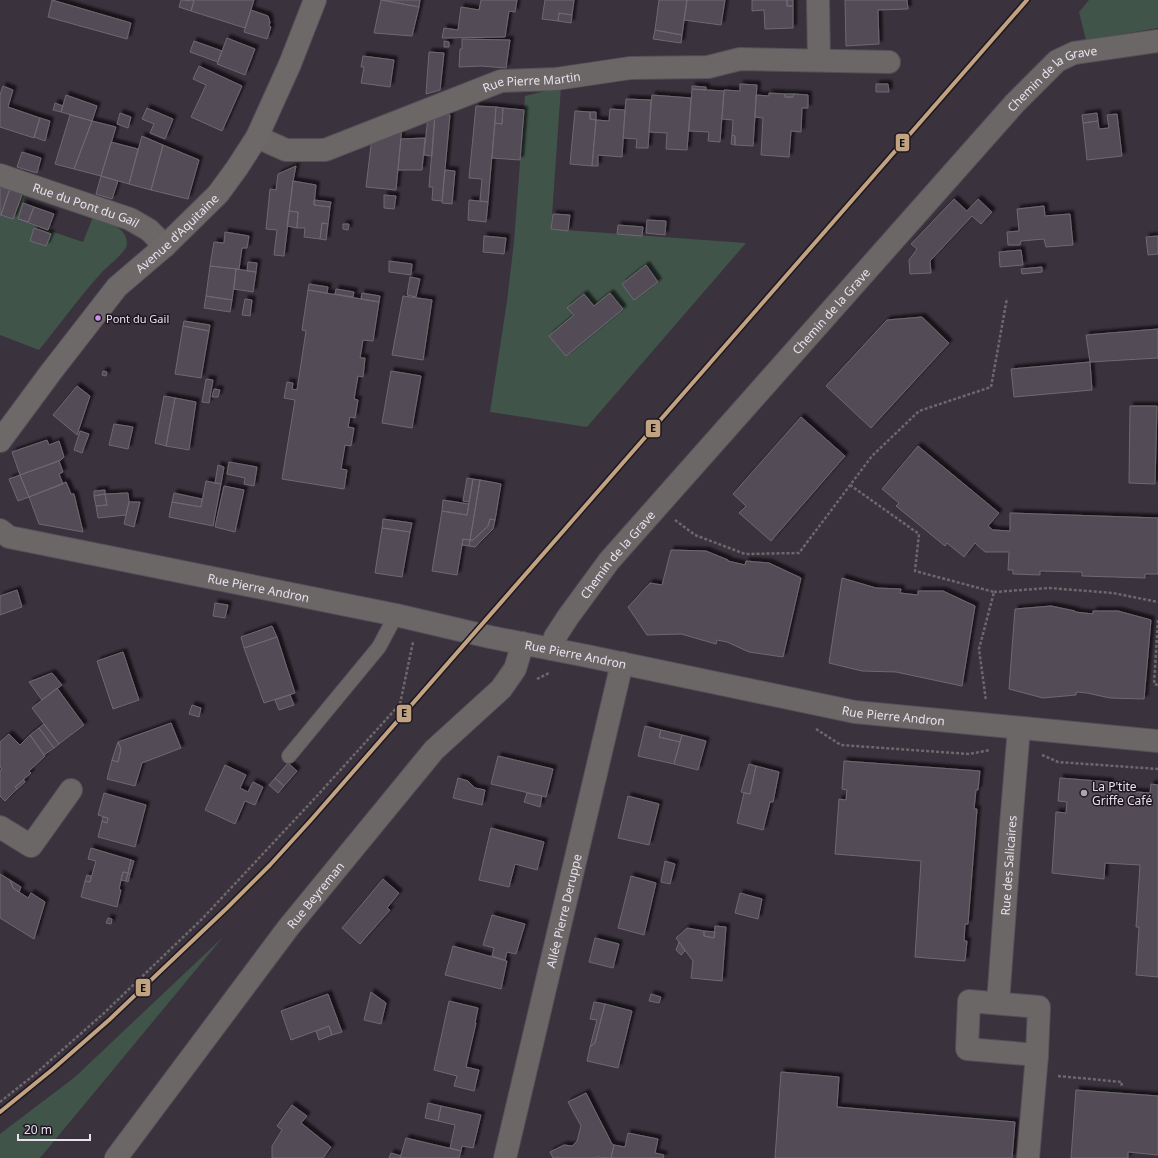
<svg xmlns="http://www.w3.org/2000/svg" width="1158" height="1158" font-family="'Noto Sans',sans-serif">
<defs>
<filter id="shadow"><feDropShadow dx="3.5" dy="-3.5" stdDeviation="1" flood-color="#0009"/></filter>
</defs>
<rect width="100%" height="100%" fill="#3a323d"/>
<path fill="#41544a" d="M1089,0h69v28l-72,12 -7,-28z
M561,87l-10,142 195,14 -159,184 -97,-15 17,-111 7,-59 11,-146z
M0,185l26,8 -8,27 65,22 10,-25c14,6 34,9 34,27 0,7 -19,22 -24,27 -23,25 -43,53 -64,79l-39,-15z
M223,937l-183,221h-40v-24l75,-57z"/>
<path fill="#524c55" stroke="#6f6872" filter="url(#shadow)" d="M52,0l79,23 -4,16 -79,-22z
M181,0l13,1 -3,10 -12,-4z
M192,0h62l-9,28 -54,-17 3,-10z
M381,0l38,7 -7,29 -38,-3z
M382,0h38l-1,7z
M481,0h36l-2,12 -6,-1 -4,26 -63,1 2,-10 14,2 3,-23 18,3z
M545,0h29l-2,15 -13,-2 -1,8 -16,-2z
M659,0h28l-5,35 -27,-5z
M687,0h38l-4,25 -37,-5z
M752,0h35v6h6v22l-28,1 -1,-19 -12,1z
M787,0h6v6h-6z
M845,0h62l1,9 -30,1 1,34 -33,2z
M251,10l17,6 2,6 -1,4 2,1 -4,12 -23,-7z
M559,13l13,2 -1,8 -13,-2z
M655,30l27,5 -1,8 -28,-4z
M227,38l28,11 -10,26 -28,-11z
M462,39l48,1 -4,28 -25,-2 -22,1 1,-18h2z
M194,41l28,10 -4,11 -28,-10z
M444,41l5,1v5h-5z
M429,52l15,1 -4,37 -14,4z
M363,56l31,4 -4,27 -29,-4 3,-16h-3z
M199,66l43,20 -20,45 -31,-14 15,-32 -13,-6z
M740,84l17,1 -4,61 -18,-1v-9l-3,-1 1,-15 -11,-1 2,-29 16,1z
M876,84h12l1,8h-13z
M3,86l10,4 -5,17 32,11 -6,20 -34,-11v-32z
M692,86l14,1v3l-14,-1z
M692,89l32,2 -4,51 -12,-1 1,-9 -20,-1z
M769,93l16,1v3h8l1,-3 14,1v13h-6l-1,24 -10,-1 -2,26 -28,-2 2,-37 -8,-1 1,-22 13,1z
M785,94h9l-1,3h-8z
M66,95l31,11 -5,15 -31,-9z
M652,95l39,3 -4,52 -21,-1 1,-16 -18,-1z
M626,99l25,1 -3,48h-12l1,-9 -14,-1z
M55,103l8,3 -2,6 -8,-2z
M476,106l20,1 -8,95 -8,-1 2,-22 -13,-1z
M496,107l7,1 -1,16 -7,-1z
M147,108l26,11 -8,20 -15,-6 4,-9 -12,-5z
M503,108l21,2 -4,50 -28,-2 3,-35 7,1z
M610,109l15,1 -3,47 -24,-2v11h-6l4,-46 13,1z
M575,111l15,1v7l6,1 -4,46 -22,-2z
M590,112h6v8l-6,-1z
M120,113l11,4 -3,11 -11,-4z
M1097,113l1,8 -15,2 -1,-8z
M435,114l-3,42 -8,-1 4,-39z
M435,114l15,1 -8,86 -10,-1 1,-13h-4z
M1117,114l5,42 -35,4 -4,-37 15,-2 1,8 10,-1 -2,-13z
M70,115l22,6 -18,48 -19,-5z
M40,118l10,3 -5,20 -11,-4z
M92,121l24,6 -15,49 -27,-7z
M402,126l-6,64 -30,-3 6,-50z
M732,135l3,1v9l-4,-1z
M142,136l21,9 -12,45 -22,-6z
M425,138l-3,32h-24l3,-31z
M111,142l27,7 -9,35 -28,-8z
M163,145l36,15 -11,39 -37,-9z
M22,152l19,6 -4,15 -20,-6z
M296,166l-3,15 -9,75 -10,-1 3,-25 -11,-1 4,-40 6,1 2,-16z
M445,170l10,1 -3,33 -10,-1z
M101,176l17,5 -6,18 -16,-5z
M293,181l23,4 -2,20 16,2 -2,17 -6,-1 -2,16 -16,-2 1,-9h-8l1,-16 -9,-1z
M0,185l10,3 -9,27h-1z
M10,188l13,4 -10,27 -12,-4z
M384,195l12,1 -2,13 -10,-1z
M954,199l13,12 11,-12 14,13 -11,12 -9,-8 -42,45 1,12 -21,1 -1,-14 8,-11 -6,-5z
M314,200l17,2 -1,5 -16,-2z
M469,200l19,2 -2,20 -18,-2z
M23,203l11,4 -6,15 -10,-3z
M1044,206l1,10 25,-2 3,31 -27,2 -2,-8 -23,2 -1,4h-12l-1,-13 12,-1 -2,-22z
M34,207l20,7 -6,16 -30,-11 10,3z
M289,211l9,1 -1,16 -10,-2z
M553,214l17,1 -2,16 -17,-2z
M647,220l19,1 -1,14 -19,-2z
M322,223l6,1 -2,16 -6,-1z
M343,224h6l-1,6 -5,-1z
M618,225l25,2 -1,9 -25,-2z
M34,228l17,6 -5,12 -16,-5z
M225,232l24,4 -2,12h-5l-3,21 -29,-3 4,-24 10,1z
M484,236l22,2 -2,16 -21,-2z
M1158,236v18l-10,1 -2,-18z
M1021,250l2,15 -23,2 -1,-15z
M389,261l23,3 -1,11 -22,-3z
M248,262l9,1 -1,9 -9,-1z
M646,265l12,17 -24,18 -12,-16z
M210,266l26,3 -4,31 -26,-4z
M1042,267v5l-20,2 -1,-5z
M236,269l20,3 -3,20 -19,-3z
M410,277l10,2 -4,18 -9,-2z
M309,284l19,3 -1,6 -19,-3z
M336,289l18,3 -1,5 -18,-3z
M308,290l71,12 -6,39 -10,-1 -3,18h5l-2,19 -5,-1 -4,23 4,1 -3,18 -5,-1 -2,10 6,1 -3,18 -6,-1 -4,24 6,1 -3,19 -62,-10 13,-79 -11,-2 3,-16 6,1 -1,6 5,1 9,-59 -4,-1z
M362,293l18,3 -1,6 -18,-3z
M610,293l13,16 -57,47 -17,-20 25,-21 -7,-7 17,-14 10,12z
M206,296l26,4 -2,12 -26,-4z
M403,296l29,4 -9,60 -31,-5z
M245,299l7,1 -2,16 -8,-1z
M922,317l27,26 -78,85 -45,-42 61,-66z
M184,321l26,4 -1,6 -26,-5z
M183,326l26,5 -8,47 -26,-4z
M1158,329v29l-68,4 -4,-27z
M1090,362l2,28 -78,7 -3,-28z
M103,371l4,1 -1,4 -4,-1z
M391,371l30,5 -9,52 -30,-5z
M206,379l7,1 -4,23 -7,-1z
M77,386l13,10 -13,39 -24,-20z
M214,389l6,1 -2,7h-6z
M164,396l11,2 -9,48 -11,-3z
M175,398l21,4 -7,48 -23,-4z
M1130,406h27l-2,78 -26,-1z
M801,417l44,39 -74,85 -32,-28 7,-7 -13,-12z
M114,424l19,3 -5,22 -19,-4z
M80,431l9,3 -7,19 -8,-3z
M47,440l2,5 10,-4 5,16 -3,3 -41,15 -8,-23z
M918,446l81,67 -11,13 5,4 17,1v-18l148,5v56h-13v4l-63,-2v-4l-42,-1v4l-27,-1v-4h-5l1,-18h-24l-10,-9 -11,14 -17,-14 -2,3 -49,-40 3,-3 -17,-14z
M59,461l4,11 -4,2 4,10 -34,13 -9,-22z
M229,462l28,5 -3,19 -10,-2 1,-6 -18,-4z
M218,465l6,2 -3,17 -6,-1z
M20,475l9,22 -11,4 -9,-22z
M467,478l6,1 -4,23 -6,-1z
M473,479l7,1 -10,60 -7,-1 -6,36 -25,-4 10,-60 25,4z
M480,480l21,4 -6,36 -5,-1 -2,7 -15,14h-3z
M206,481l15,3 -8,42 -44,-9 3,-15 29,5z
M66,482l5,12h3l9,38 -44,-8 -10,-27z
M224,486l20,4 -9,42 -20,-5z
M105,490v4l-11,2v-5z
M128,493l1,9 -3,13 -28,3 -2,-12 11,-1 -2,-11z
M174,493l28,6 -1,8 -29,-5z
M105,494l2,11 -11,1 -2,-10z
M443,500l26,4 -2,11 -25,-4z
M129,502h11l-6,25 -10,-3z
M383,519l29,4 -2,9 -28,-4z
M490,519l5,1 -2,9 -18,18 -6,-1 1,-6h3l15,-14z
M382,528l28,4 -8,45 -27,-4z
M463,539l7,1 -1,6 -7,-1z
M671,550l35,1 22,9v1l17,4 1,-4 23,2 32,15 -18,79 -34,-5 -22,-10 -10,-2 -1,4 -35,-10 -34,1 -19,-28 22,-24 12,2z
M842,578l34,10 25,1 -1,4 18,2v-4h25l32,15 -13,80 -66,-14 -34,-1 -33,-8z
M17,590l5,17 -22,8v-19z
M215,603l13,2 -3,13 -12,-2z
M1051,606l24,5v1l18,2v-3h25l33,9 -7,79 -34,-1 -23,-5 -11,-1v3l-33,3 -34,-9 6,-80z
M272,626l5,11 -33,11 -3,-11z
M277,637l18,56 -31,10 -20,-55z
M123,652l16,48 -26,9 -16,-48z
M52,673l10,12 -20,15 -13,-18z
M57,688l27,37 -25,19 -27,-36z
M290,695l4,10 -15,5 -4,-10z
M192,705l9,3 -2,9 -10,-3z
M171,723l10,25 -39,15 -7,23 -28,-7 5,-19 6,2 3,-13 -3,-7z
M44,724l15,20 -5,4 -15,-20z
M645,726l16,4 -2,7 21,5 -6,22 -36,-8z
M39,728l15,20 -10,7 -14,-20z
M661,730l21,5 -2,7 -21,-5z
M9,734l11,11 10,-10 15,21 -16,15 2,2 -16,14 2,2 -12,12 -5,-5v-25l2,-2 -2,-2v-25z
M682,735l24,6 -8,29 -24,-6z
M118,742l3,7 -3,13 -6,-2z
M498,756l55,13 -7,28 -55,-13z
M844,761l136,10 -2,19h-2l-2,19h3l-9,115h-3l-1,17h3l-2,20 -50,-4 6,-96 -86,-7 4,-55 7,1 1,-10 -5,-1z
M288,763l9,8 -13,15 -9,-8z
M749,764l7,2 -6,28 -9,-2z
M225,765l21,10 -6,13 8,4 5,-10 10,5 -8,18 -10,-4 -10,23 -30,-14z
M756,766l23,6 -6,30h-3l-7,28 -26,-7 7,-30 6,1z
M275,778l9,8 -6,7 -9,-8z
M458,778l10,3 7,7 10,2 -3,15 -29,-7z
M1060,778l50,4v8l40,3 1,-9 7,1v192l-22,-2 3,-48h-3l4,-62 -35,-2 -1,16 -52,-6 4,-61 10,1 1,-11 -9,-1z
M24,780l1,2 -8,7 -2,-2z
M104,793l42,12 -11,42 -37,-10 4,-16 5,2 1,-5 -10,-3z
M527,793l15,3 -2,11 -16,-5z
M628,796l31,8 -10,41 -31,-7z
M103,817l5,1 -1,5 -5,-2z
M491,828l53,14 -7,28 -22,-6 -6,23 -30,-7z
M91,848l40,12 -3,13 -5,-1 -4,17 2,1 -4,17 -36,-10 4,-16 5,1 6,-21 -8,-2z
M131,860l3,1 -4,13 -2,-1z
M665,861l10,3 -5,20 -9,-2z
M123,872l5,1 -2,8 -5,-1z
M128,873l2,1 -2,8 -2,-1z
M0,874l10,6 3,8 15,10 3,-5 14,9 -11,37 -34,-21z
M87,875l4,1 -1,6 -5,-1z
M631,876l25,7 -12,52 -26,-7z
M383,879l16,14 -12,15 3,2 -30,34 -18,-16z
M10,880l11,7 -2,5 -6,-4z
M740,893l22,6 -4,20 -23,-6z
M492,915l33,9 -9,30 -9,-2 -2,8 -13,-4 2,-8 -11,-3z
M108,918l4,1 -1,5 -5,-1z
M715,926l11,1 -4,54 -31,-3 2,-17 -17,-23 11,-10 17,3v5l10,2z
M704,931l11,1 -1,6 -10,-2z
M595,938l24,6 -6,24 -24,-6z
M679,942l6,9 -4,4 -5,-5z
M453,946l54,15 -6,28 -56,-14z
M371,992l15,11 -5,21 -17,-4z
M328,994l14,38 -10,3 -3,-9 -38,14 -10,-29z
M651,994l10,3 -2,6 -10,-2z
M449,1001l29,7 -3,15h1l-10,44 13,3 -5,21 -20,-5 3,-10 -23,-6z
M594,1002l11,2 -10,39 -5,4 7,-27 -7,-1z
M605,1004l27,7 -14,57 -31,-7 3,-14 5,-4z
M329,1026l3,9 -13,5 -3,-9z
M781,1072l58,5 -2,30 178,15 -3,36h-237z
M1076,1090l82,6v59l-30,-3v6h-57z
M586,1093l26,51 2,1 -3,13 -15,-1v1h-43l-3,-6 14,-7 8,1 5,-5 4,-15 -13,-24z
M428,1103l13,3 -3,15 -13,-3z
M292,1105l15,11 -6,7 30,24 -8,11h-51v-12l10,-16 -5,-4z
M441,1106l40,9 -8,33 -11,-2 -1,5 -11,-3 5,-23 -17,-4z
M628,1133l30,6 -3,14 9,2 -1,3h-52l3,-13 11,2z
M406,1138l55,13 -2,7h-59z
M391,1153l10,3 -1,2h-11z"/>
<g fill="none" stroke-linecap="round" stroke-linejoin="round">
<g stroke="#554f59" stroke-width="16">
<path id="lane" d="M289,756l90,-109 17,-32"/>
</g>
<g stroke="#554f59" stroke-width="24">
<g id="street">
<path d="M818,0l1,60"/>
<path id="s1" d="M257,137l29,13h39l176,-69 55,-2 74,-11 78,-1 32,-8 149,3"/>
<path id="s2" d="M0,175l130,44 19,11 16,16"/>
<path id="s3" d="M0,530l9,7 387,78 94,22 97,19 268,56 303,29"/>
<path id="s4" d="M552,649l3,-12 13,-20 41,-56 406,-458 42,-42 17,-8 84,-12"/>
<path d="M0,827l31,19 40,-56"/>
<path d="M969,1001l70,6 -2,48 -70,-6z"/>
<path id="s5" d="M998,1003l13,-178 8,-97"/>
<path id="s6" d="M116,1158l172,-230 146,-178 67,-61 14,-20 4,-13 3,-13"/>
<path id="s7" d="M505,1158l117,-495"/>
<path d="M1028,1158l9,-103"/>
</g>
</g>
<g stroke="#554f59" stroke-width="24">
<g id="secondary">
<path id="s8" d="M0,441l51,-69 66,-85 48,-41 53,-52 19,-26 20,-31 33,-73 25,-64"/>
</g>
</g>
<path stroke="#6d696b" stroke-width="2.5" stroke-dasharray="3 2" stroke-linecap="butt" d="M850,485l69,49 -4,37 79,21 -15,57 7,52
M675,520l20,15 50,19 54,-1 73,-97 47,-45 72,-24 16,-89
M994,592l55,-4 64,5 45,9
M1158,620l-4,64 4,1
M537,679l12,-6
M816,729l25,16 128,9 21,-4
M1042,755l16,7 100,7
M1058,1076l64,6 -1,5
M0,1102l34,-27 69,-61 99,-95 114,-122 84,-93 13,-62"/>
<use href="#lane" stroke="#6b6766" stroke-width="14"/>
<use href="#street" stroke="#6b6766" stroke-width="22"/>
<use href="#secondary" stroke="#6e6969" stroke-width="22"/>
<g stroke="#1f1822" stroke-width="7">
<path id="tram-1" d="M0,1112l53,-43 56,-49 118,-112 43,-43 41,-45 716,-820"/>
</g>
<use href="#tram-1" stroke="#c1a381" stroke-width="4"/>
</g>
<circle fill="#ce8fe9" stroke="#1f1822" stroke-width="1.5" cx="98" cy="318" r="3.5"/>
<circle fill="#aca4b1" stroke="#1f1822" stroke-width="1.5" cx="1084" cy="793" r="4"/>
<g text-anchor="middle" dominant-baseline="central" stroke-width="3" stroke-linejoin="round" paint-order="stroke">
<g font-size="11" fill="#eae1ef" stroke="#1f1822" text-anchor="start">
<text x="106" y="318">Pont du Gail</text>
</g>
<g font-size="12" fill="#eae1ef" stroke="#1f1822">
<text stroke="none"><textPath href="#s4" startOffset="764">Chemin de la Grave</textPath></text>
<text stroke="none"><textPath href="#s1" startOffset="290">Rue Pierre Martin</textPath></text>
<text stroke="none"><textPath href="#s2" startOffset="91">Rue du Pont du Gail</textPath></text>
<text stroke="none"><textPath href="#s8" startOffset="274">Avenue d'Aquitaine</textPath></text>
<text stroke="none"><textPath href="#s4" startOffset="440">Chemin de la Grave</textPath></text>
<text stroke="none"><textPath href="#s4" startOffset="116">Chemin de la Grave</textPath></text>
<text stroke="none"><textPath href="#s3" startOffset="266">Rue Pierre Andron</textPath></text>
<text stroke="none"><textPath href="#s3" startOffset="590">Rue Pierre Andron</textPath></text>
<text stroke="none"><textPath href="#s3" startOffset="914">Rue Pierre Andron</textPath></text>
<text stroke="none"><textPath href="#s5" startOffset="138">Rue des Salicaires</textPath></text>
<text stroke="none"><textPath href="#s6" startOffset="330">Rue Beyreman</textPath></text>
<text stroke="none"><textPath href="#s7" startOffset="254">Allée Pierre Deruppe</textPath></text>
</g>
<g font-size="12" fill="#eae1ef" stroke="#1f1822" text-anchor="start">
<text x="1092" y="786">La P'tite<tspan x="1092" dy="14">Griffe Café</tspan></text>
</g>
</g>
<g stroke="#1f1822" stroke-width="1.5">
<rect x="895" y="133" width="15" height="19" rx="4" fill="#c1a381"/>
<rect x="645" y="419" width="16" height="19" rx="4" fill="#c1a381"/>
<rect x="396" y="704" width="16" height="19" rx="4" fill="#c1a381"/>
<rect x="135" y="978" width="16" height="19" rx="4" fill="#c1a381"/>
</g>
<g font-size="11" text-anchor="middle" font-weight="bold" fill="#111">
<text x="902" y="147">E</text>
<text x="653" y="432">E</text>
<text x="404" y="717">E</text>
<text x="143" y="992">E</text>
</g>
<path d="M18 1134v6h72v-6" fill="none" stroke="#eae1ef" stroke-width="2"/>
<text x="24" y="1134" font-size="12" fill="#eae1ef" stroke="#1f1822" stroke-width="3" paint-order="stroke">20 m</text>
</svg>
